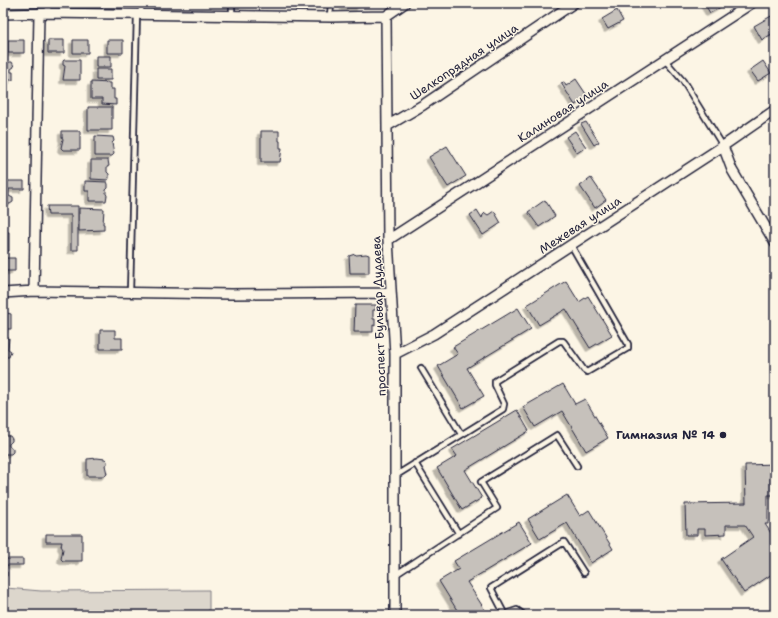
<svg xmlns="http://www.w3.org/2000/svg" width="778" height="618" font-family="'Shantell Sans',sans-serif">
<defs>
<filter id="shadow"><feDropShadow dx="-3.5" dy="3.5" stdDeviation="0" flood-color="#0004"/></filter>
</defs>
<rect width="100%" height="100%" fill="#fcf5e5"/>
<filter id="ink" filterUnits="userSpaceOnUse"><feTurbulence type="fractalNoise" baseFrequency=".025" numOctaves="2"/><feDisplacementMap in="SourceGraphic" scale="8" xChannelSelector="R" yChannelSelector="G"/><feConvolveMatrix kernelMatrix="1 2 1 2 8 2 1 2 1" color-interpolation-filters="sRGB"/></filter>
<g filter="url(#ink)">
<path fill="#dcd6cc" stroke="#7f7c84" d="M6,588l35,3 168,-1v25h-204z"/>
<path fill="#c6c1bb" stroke="#22223b" filter="url(#shadow)" d="M344,3h16v4h-16z
M704,3h15l2,4 -11,6z
M617,10l6,11 -15,8 -6,-10z
M773,15l2,4v13l-13,8 -8,-14z
M8,40h16v13h-16z
M48,40h16v13h-16z
M73,40h15v13h-15z
M107,40h16v13h-16z
M96,56h15v11h-15z
M64,60h16v20h-17l2,-14 -2,-1v-4z
M763,61l8,12 -13,8 -8,-11z
M3,62h9l1,2 1,3 -3,2v3h2v8h-10z
M96,69h15v11h-15z
M576,79l12,18 -13,8 -14,-22 3,-1 2,4z
M91,82l19,1v6h4v10h2v6l-14,-1v-5h-11z
M88,107h24v23h-24z
M586,122l13,20 -5,3 -13,-21z
M62,131h18v19h-17l-2,-2 2,-9 -1,-2z
M261,131h18v10h1v7h2l-2,14h-19z
M575,131l11,16 -9,6 -11,-16z
M95,136l18,1 1,4 -2,2 2,11 -2,2h-17z
M447,146l19,30 -18,11 -19,-30z
M91,160h17l1,6 -2,1v5l2,2v4l-1,2 -17,-1z
M591,178l15,22 -11,8 -15,-22z
M3,181h21v8h-15v7l4,2v4l-3,2h-7z
M85,181l22,1 1,2v4l-2,2v4l1,1 -1,6h-17v-10h-4z
M545,200l10,16 -16,11 -11,-15z
M47,206h31v44h-7v-35h-23z
M79,208l25,1 -1,15h1v6l-25,1z
M477,210l5,8 1,-3 2,-2 3,2 6,-4 7,12 -18,12 -13,-20z
M3,232h6v19h-6z
M355,254l1,1 10,-1 3,1v18h-19l-1,-17z
M3,258h12v13h-12z
M566,281l13,21 9,-6 24,39 -22,13 -24,-39 -27,16 -12,-20z
M355,305h21v5h-3v9h2v7l-2,-1v7h-19z
M518,308l13,21 -64,39 17,28 -21,12 -25,-42 20,-12 -5,-7z
M3,312l8,2v15h-8z
M100,330h15v8h7v11h-22z
M3,334h1v4h5l-1,11 3,2 -2,6h-6z
M563,384l12,20 10,-5 23,39 -22,13 -24,-40 -27,16 -12,-20z
M517,410l12,21 -64,39 17,28 -20,12 -25,-42 20,-12 -5,-7z
M3,436h7l2,3v2l-3,3v2l4,3v3l-2,2h-8z
M97,458l8,1 2,2v3l-2,1 2,9 -2,2h-18v-17z
M775,464v11h-4v9h4v11h-7v29h-3l10,15v33l-31,21 -23,-34 32,-22 -8,-12h-19v9l-21,1v-6h-8v6h-11l-1,-31 61,-1 -1,-38z
M567,495l13,21 9,-6 24,39 -22,14 -24,-40 -27,16 -12,-20z
M519,522l13,21 -65,39 18,28 -8,5h-17l-21,-34 20,-12 -5,-8z
M46,534h36v27h-19l-2,-2 2,-10 -2,-3 1,-4h-16z
M3,559h20v6h-16l-2,2v4l2,1v4l-4,2z"/>
<g fill="none" stroke-linecap="round" stroke-linejoin="round">
<g stroke="#22223b" stroke-width="8">
<path id="service" d="M141,3v11
M48,13v-10
M232,16v-13
M330,17l1,-14
M664,59l19,22 40,65
M130,292l7,-278
M421,368l40,66
M415,463l44,71
M395,476l108,-67 1,-5 -9,-19v-4l64,-40h4l1,1 20,28 3,2 41,-24v-4l-57,-99
M395,575l102,-67 -16,-26 76,-47 20,31
M504,613l-13,-25 73,-46 20,31
M502,615l15,-5 7,5"/>
</g>
<g stroke="#22223b" stroke-width="12">
<path id="minor" d="M3,14l45,-1 282,4 56,-1 19,-13
M386,16l2,224 7,114v261
M387,126l36,-21 151,-102
M723,146l9,24 43,73
M388,240l364,-237
M34,291l5,-278
M3,293l31,-2 197,3 160,-1
M395,354l39,-20 289,-188 52,-36"/>
</g>
<use href="#service" stroke="#fcf5e5" stroke-width="4.5"/>
<use href="#minor" stroke="#fcf5e5" stroke-width="9"/>
</g>
</g>
<circle fill="#22223b" stroke="#fcf5e5" stroke-width="1.5" cx="723" cy="435" r="4"/>
<g text-anchor="middle" dominant-baseline="central" stroke-width="3" stroke-linejoin="round" paint-order="stroke">
<g font-size="12" fill="#22223b" stroke="#fcf5e5">
<text transform="translate(464 62) rotate(-34)">Шелкопрядная улица</text>
<text transform="translate(563 111) rotate(-33)">Калиновая улица</text>
<text transform="translate(580 225) rotate(-33)">Межевая улица</text>
<text transform="translate(379 316) rotate(-92)">проспект Бульвар Дудаева</text>
</g>
<g font-size="12" font-weight="bold" fill="#22223b" stroke="#fcf5e5" text-anchor="end">
<text x="715" y="435">Гимназия № 14</text>
</g>
</g>
<rect width="778" height="618" fill="none" stroke="#fcf5e5" stroke-width="16"/>
<rect x="8" y="8" width="762" height="602" fill="none" stroke="#22223b" stroke-width="1.5" filter="url(#ink)"/>
</svg>
